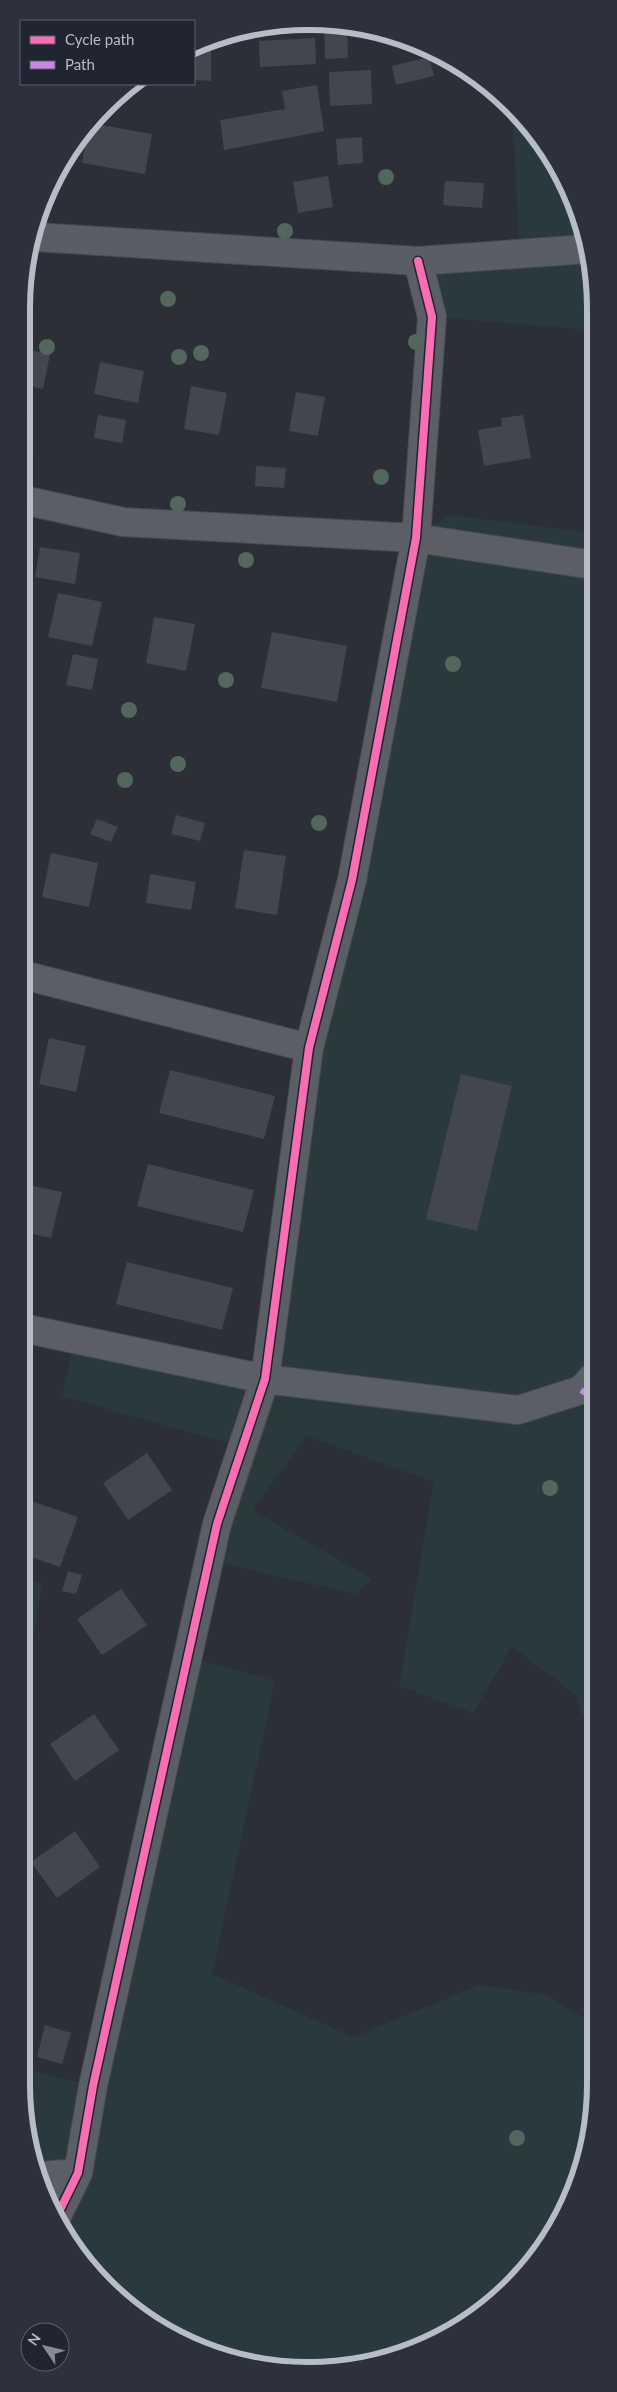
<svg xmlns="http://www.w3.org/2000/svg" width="617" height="2392" font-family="Lato,sans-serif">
<rect width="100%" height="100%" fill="#2c2f37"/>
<path fill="#2a393d" d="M512,106l54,76 27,89v59l-161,-13 -14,-56 102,-7z
M450,515l143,18v1187l-10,-4 -7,-21 -64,-48 -39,66 -74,-27 35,-204 -127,-46 -55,74 120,69 -16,15 -146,-33 32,-114 -180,-51 13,-57 190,40 44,-331 107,-510z
M22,1578l20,6 -20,132z
M188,1657l87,24 -63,293 141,63 126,-52 69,10 45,29v97l-36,106 -73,84 -83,45 -112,14 -107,-29 -89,-68 -50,-80 -22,-109v-17l72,19z"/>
<path fill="#43464c" d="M347,27l1,31 -23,1 -1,-31z
M315,38l1,26 -56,3 -1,-26z
M202,47h9v34l-17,-1v-29z
M429,57l5,19 -38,9 -4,-19z
M371,70l1,34 -42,2 -1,-34z
M317,85l7,46 -100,19 -4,-30 65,-11 -3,-18z
M96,124l56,10 -7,40 -63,-11 5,-30z
M362,137l1,26 -25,2 -2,-26z
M328,176l5,31 -35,6 -5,-31z
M445,181l39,2 -2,25 -39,-3z
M24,349l26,5 -7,35 -19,-4z
M100,362l44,9 -6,32 -44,-9z
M191,386l36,7 -8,42 -35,-6z
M296,392l29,5 -7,39 -29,-5z
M98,415l28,5 -4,23 -28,-5z
M523,415l8,43 -47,8 -6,-36 24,-4 -1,-8z
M256,466l30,2 -2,20 -29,-2z
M40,547l40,6 -5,31 -40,-7z
M58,593l44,9 -10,44 -44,-9z
M154,617l41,7 -9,47 -40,-8z
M272,632l75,14 -10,56 -76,-14z
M73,654l25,5 -6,31 -26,-5z
M176,815l29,8 -5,18 -29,-7z
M97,819l21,8 -7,15 -21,-8z
M244,850l42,6 -9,59 -42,-7z
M51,853l47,10 -9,44 -47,-10z
M150,874l46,8 -5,28 -45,-7z
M49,1038l37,8 -10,46 -37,-8z
M170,1070l105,26 -11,43 -105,-26z
M461,1074l51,12 -35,145 -51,-12z
M148,1164l106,26 -11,42 -106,-26z
M24,1184l38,8 -11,46 -29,-6z
M127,1262l106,26 -11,42 -106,-26z
M147,1453l25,37 -44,30 -25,-37z
M22,1498l56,19 -18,50 -38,-13z
M68,1571l14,4 -6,19 -14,-3z
M121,1589l26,36 -45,30 -25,-36z
M94,1714l25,36 -44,31 -25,-37z
M75,1831l25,36 -43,31 -26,-36z
M45,2025l26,8 -9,31 -25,-7z"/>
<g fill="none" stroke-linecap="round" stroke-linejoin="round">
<g stroke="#484a50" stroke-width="30">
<path id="street" d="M23,500l100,22 293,16 177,27
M23,975l286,73
M22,1328l243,51 253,31 63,-20 12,-13
M40,2176l38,-3
M57,2216l21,-43 15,-87 124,-562 48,-145 44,-331 43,-168 64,-342 16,-221 -14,-56"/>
</g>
<g stroke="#484a50" stroke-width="30">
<path id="secondary" d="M35,237l383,24 169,-12"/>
</g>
<use href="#street" stroke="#5c5e65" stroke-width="28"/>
<use href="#secondary" stroke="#5a5d63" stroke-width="28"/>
<path stroke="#c787e3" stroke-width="6" stroke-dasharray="12 6" stroke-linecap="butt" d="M581,1390l12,8"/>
<g stroke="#202531" stroke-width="11">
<path id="cycleway" d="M57,2216l21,-43 15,-87 124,-562 48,-145 44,-331 43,-168 64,-342 16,-221 -14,-56"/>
</g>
<use href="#cycleway" stroke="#f96db3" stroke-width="8"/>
</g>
<g fill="#52675d">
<circle cx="386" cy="177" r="8"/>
<circle cx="285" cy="231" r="8"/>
<circle cx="168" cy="299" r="8"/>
<circle cx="416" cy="342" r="8"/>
<circle cx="47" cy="347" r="8"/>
<circle cx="201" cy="353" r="8"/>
<circle cx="179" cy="357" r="8"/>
<circle cx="381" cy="477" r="8"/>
<circle cx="178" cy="504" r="8"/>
<circle cx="246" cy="560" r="8"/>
<circle cx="453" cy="664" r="8"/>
<circle cx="226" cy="680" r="8"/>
<circle cx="129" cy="710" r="8"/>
<circle cx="178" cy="764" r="8"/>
<circle cx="125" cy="780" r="8"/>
<circle cx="319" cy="823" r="8"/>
<circle cx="550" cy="1488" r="8"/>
<circle cx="517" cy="2138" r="8"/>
</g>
<path d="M0 0H617V2392H0ZM308 30H309A278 278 0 0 1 587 308V2084A278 278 0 0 1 309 2362H308A278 278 0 0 1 30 2084V308A278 278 0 0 1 308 30Z" fill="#2c313d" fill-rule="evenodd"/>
<path fill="none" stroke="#b7bcc7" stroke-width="6" d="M308 30H309A278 278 0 0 1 587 308V2084A278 278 0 0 1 309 2362H308A278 278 0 0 1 30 2084V308A278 278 0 0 1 308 30Z"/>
<rect x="20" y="20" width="175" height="65" fill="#202531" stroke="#5c616d"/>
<rect x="30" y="36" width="25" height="8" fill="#f96db3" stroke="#5c616d"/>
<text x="65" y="45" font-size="15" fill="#b7bcc7">Cycle path</text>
<rect x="30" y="61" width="25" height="8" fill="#c787e3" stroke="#5c616d"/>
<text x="65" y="70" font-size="15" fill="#b7bcc7">Path</text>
<g transform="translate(45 2347) rotate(305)"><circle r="24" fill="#202531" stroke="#5c616d"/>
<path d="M0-4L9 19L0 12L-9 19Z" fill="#868b95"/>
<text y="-8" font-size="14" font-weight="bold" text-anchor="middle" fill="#b7bcc7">N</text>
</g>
</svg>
